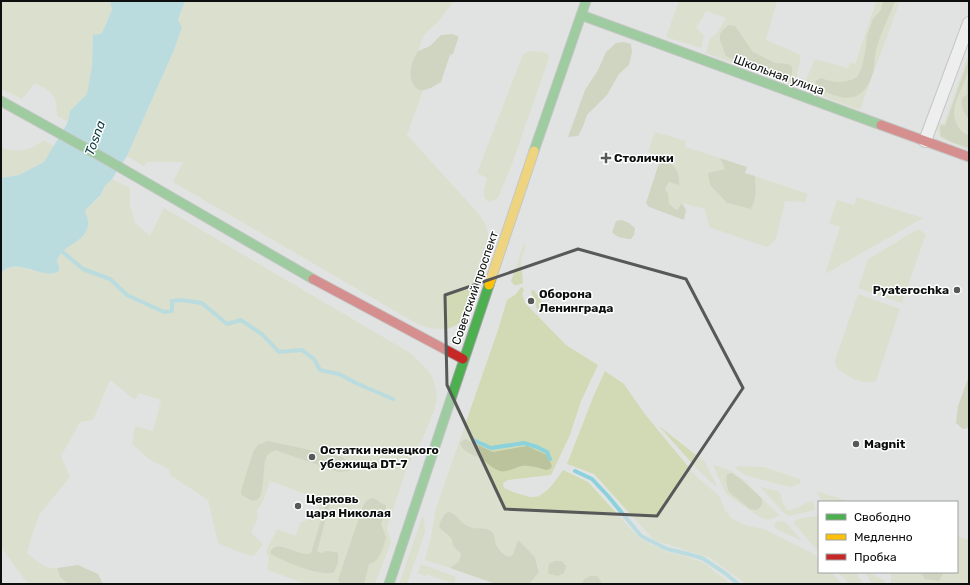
<svg xmlns="http://www.w3.org/2000/svg" width="970" height="585" font-family="Rubik,sans-serif">
<rect width="100%" height="100%" fill="#e1e3e2"/>
<path fill="#d1dab5" d="M1,1h109l2,9 -10,23 -9,2c-1,15 1,48 -6,59 -8,13 -16,9 -19,28l-11,-6c0,-22 -4,-23 -22,-33l-13,16 -21,-10z
M185,1h269c-6,7 -11,15 -17,22 -4,4 -9,7 -12,11 -4,5 -4,11 -7,17 -6,12 -15,35 5,40l-16,44 70,77c19,22 11,41 3,65 -5,13 -9,26 -14,39 -14,18 -33,15 -52,6l-241,-140 10,-20h-36l-3,4 -17,-10 47,-106 4,-30z
M679,1h98l-11,39 35,15 -6,31 -89,-33 4,-14 7,-6 9,-15 -20,-7 -10,17 8,7 -3,13 -35,-11z
M874,1h26l-40,109 -58,-21 13,-30 33,9 2,-6 5,2 21,-62z
M531,51l12,1 6,3v3l-37,106 -14,34 -8,4 -6,-4v-9l3,-11 -10,-5 46,-119z
M969,53v97l-29,-12 -3,-9 2,-7 5,2z
M655,132l31,9 -1,6 35,11 6,12 -9,1 -7,14 17,18 24,6c6,-11 5,-21 4,-33l53,18 -3,8 -20,-1 -9,38 -9,8 -58,-20 -4,-18 -23,-6 -5,7 -8,-6 -4,-15 4,-7 10,2 -18,-27 -13,-5z
M43,140l11,6 -10,16 -25,13 -18,3v-31c13,6 32,4 42,-7z
M112,179l18,9v18l5,17 15,13 14,-28 248,146 15,15 7,12 3,16 -2,11 -12,30 -16,29 -20,61 4,14 -16,42h-69l-39,-14 2,-13 -2,-3 -1,-3 11,-22 18,7 6,-14 7,-2 2,-4 7,-2 2,-6 -4,-6 1,-4 -46,-17 -8,23 -5,6 1,8 -7,14 12,13 -10,11c-12,-2 -23,-8 -35,-13l-10,-43 -38,-25 -1,-6 -19,-9 -18,-16 3,-18 18,5 8,-31 -22,-7 -4,7 -25,-20 -17,40 -13,2 -19,34 9,21 -31,38 -7,20 -5,18c9,7 18,17 30,15l3,9 8,7h-40l-27,-37v-273l7,-6 14,-2 7,4 22,4 8,-8 -2,-4c3,-18 29,-18 31,-37 1,-5 -2,-10 -3,-15l15,-13 5,-11z
M857,197l66,21 -98,56 15,-47 -11,-4 8,-23 17,5z
M918,229l8,5 -24,69 -44,-15 10,-29z
M524,244l2,1 -5,14 2,24 -5,2h-4l-3,-4z
M521,287l2,1 1,4 -2,1 3,10 41,42 32,20 -17,36 -11,34 -19,40 -43,5 -5,3 1,5c7,3 22,9 30,9 11,0 24,-19 29,-27l25,12 51,56 28,14 21,5 16,6 27,21h-202l10,-16 -4,-11 -17,-17 -5,14 -3,3h-4l-9,-11 -3,-10 -15,-8h-4l-13,-4 -16,-11c-13,17 -5,14 5,25 2,3 1,6 3,9 2,2 5,5 7,7l-2,7 -9,7 -25,-8 6,-23 5,-29 62,-178 9,-30 9,-6z
M534,290l9,14 2,8 -4,1 -1,-2 -2,1 -7,-21z
M858,294l42,15 -24,72c-15,5 -29,-5 -40,-14l-1,-7z
M605,371l19,13 20,29 51,62 25,22 5,13 6,8 14,7 19,4 50,25 5,5v13h12l11,12h-96l-36,-26 -56,-18 -60,-66 -27,-10 27,-69z
M659,426l46,36 11,22 -1,2 -17,-16z
M713,465h2l16,6 13,9 35,35c-5,5 -12,5 -18,3l-35,-24z
M737,466l27,1 36,12v5l-10,3 -42,-11 -12,-7z
M760,487l18,4 3,3 1,8 5,8c9,1 16,-7 25,-9l3,6v3l-26,6 -5,-3z
M817,492h2l32,10h-29z
M817,516l2,1v33l-4,-2 -22,-26 5,-3z
M422,517l2,1 1,14 -18,52h-8z
M781,521l5,1 16,19 -26,-12 -2,-4 2,-3z
M957,536l12,4v44h-78v-12h66z
M421,564l35,13 -2,7 -28,-10 -1,2 -7,-3z
M838,572h18l7,12h-14z
M868,572l17,9v3h-13l-6,-10z"/>
<path fill="#bac39c" d="M883,1h12c-6,16 -15,33 -19,49 -2,7 -1,15 -3,22 -10,35 -32,28 -58,15l1,-6 5,-3c12,5 25,6 36,-1l5,-10 4,-20 1,-11 6,-17 8,-9z
M729,25l6,1 18,26 22,11 13,1 4,3v7l-4,4 -24,-7 -15,-8 -17,-4 -6,-3 -6,-16v-6l4,-5z
M452,34l6,2v3l-5,15 -3,1 -9,27c-5,3 -12,8 -18,8 -3,1 -6,-1 -8,-3 -9,-11 -3,-26 3,-36l12,-5 11,-11z
M624,42l7,2 1,8 -3,13 -10,9 -12,21 -20,20 -5,14 -4,7 -10,1 17,-47 13,-20 8,-18 10,-9z
M969,58c0,3 1,7 0,10 -4,19 -24,41 -10,60 3,4 5,6 10,7v13l-18,-6 -10,-6 -1,-8 1,-3 4,1z
M969,76v41h-2c-4,-7 -7,-12 -4,-20l4,-2v-13z
M661,157c12,7 19,12 18,28l-10,-3 -4,7 3,4 1,11 8,6 5,-7 4,7 -2,10 -35,-13 -3,-4z
M720,158l27,9 -2,6 10,3c1,13 2,22 -4,33l-24,-6 -17,-18 -2,-12 17,-4z
M622,220l7,3 6,5 -1,7 -3,4c-7,0 -15,-2 -19,-7l4,-11z
M969,376v52l-6,1 -7,-6 2,-17z
M465,439l28,13 34,-6 20,9 5,11 -2,3 -4,1c-7,-2 -17,-5 -24,-4 -7,1 -14,7 -22,5 -7,-2 -13,-8 -18,-12 -7,-5 -19,-5 -22,-16z
M268,441l74,16 8,7 -1,7 -10,1 -64,-22c-3,2 -6,3 -8,6 -8,13 4,62 -26,38v-3l12,-39 5,-7z
M732,473l11,8 19,18v6l-5,5 -7,-1 -21,-17 -3,-11 1,-7z
M373,498c5,2 7,6 13,7v3l-5,16 5,13c-3,10 -5,24 -17,27l-5,20h-24l-2,-4 25,-74 4,-6z
M331,499l-14,53 6,1 2,-2 10,1 3,1v10l-4,9c-11,6 -55,-12 -64,-19 6,-17 29,6 41,0l16,-53z
M450,512c10,5 10,12 23,16 6,1 14,-1 19,4 3,4 3,8 4,12 2,5 6,9 10,12l4,1 3,-3 5,-14 17,17 4,15 -10,12h-33l-46,-16 9,-7 2,-7c-2,-2 -5,-5 -7,-7 -2,-3 -1,-6 -3,-9 -10,-11 -18,-8 -5,-25z
M555,561h7l4,5 -2,7 -6,3 -9,-2 -1,-4 1,-6z
M78,565l20,9 5,10h-35l-8,-7 -3,-9z
M920,572h24l-5,9 -14,-2z
M590,576h7l4,5 -1,3h-18l2,-5z"/>
<path fill="#8cd2dc" d="M110,1h75l-7,19 4,7 -8,23 -47,106 -15,23 -7,7 -5,10 -15,14c1,5 4,10 3,15 -2,19 -28,19 -31,37l2,4v5c-16,11 -44,-17 -58,3v-96l18,-3 25,-13 24,-40 2,-11 17,-17 5,-28 1,-31 9,-2 10,-23z"/>
<g fill="none" stroke-linecap="round" stroke-linejoin="round">
<path stroke="#8cd2dc" stroke-width="4" d="M58,248l25,21 27,10 17,16 37,17 8,-1v-10l9,-1 21,3 25,21 14,-4 22,15 16,17 23,-2 12,9 6,11 19,4 19,10 35,15
M473,440l18,8 33,-5 13,4 10,5 3,7
M575,471l17,8 16,17 33,40 26,13 21,5 14,4 23,15 13,11"/>
<g stroke="#a1a3a2" stroke-width="14">
<path id="street" d="M925,141l44,-118"/>
</g>
<g stroke="#a1a3a2" stroke-width="11">
<path id="fast" d="M581,15l300,110
M1,101l101,56 211,122
M534,151l52,-150
M389,584l100,-299"/>
</g>
<g stroke="#a1a3a2" stroke-width="11">
<path id="slow" d="M489,285l45,-134"/>
</g>
<g stroke="#a1a3a2" stroke-width="11">
<path id="jam" d="M881,125l88,32
M313,279l150,80"/>
</g>
<use href="#street" stroke="#fafbfb" stroke-width="12"/>
<use href="#fast" stroke="#4caf50" stroke-width="9"/>
<use href="#slow" stroke="#ffc107" stroke-width="9"/>
<use href="#jam" stroke="#c62828" stroke-width="9"/>
</g>
<path d="M0 0H970V585H0ZM578,249l108,30 57,109 -86,128 -152,-7 -58,-124 -2,-90z" fill="#e1e3e2" fill-opacity=".55" fill-rule="evenodd"/>
<path fill="none" stroke="#575958" stroke-width="3" stroke-linejoin="round" d="M578,249l108,30 57,109 -86,128 -152,-7 -58,-124 -2,-90z"/>
<g fill="#575958" stroke="#fff" stroke-width="1.5">
<path d="M604 152h4v4h4v4h-4v4h-4v-4h-4v-4h4z"/>
<circle cx="957" cy="290" r="4"/>
<circle cx="531" cy="301" r="4"/>
<circle cx="856" cy="444" r="4"/>
<circle cx="312" cy="457" r="4"/>
<circle cx="298" cy="506" r="4"/>
</g>
<g text-anchor="middle" dominant-baseline="central" stroke-width="3" stroke-linejoin="round" paint-order="stroke">
<g font-size="12" fill="#0d0e0e" stroke="#fff">
<text transform="translate(779 75) rotate(20)">Школьная улица</text>
<text transform="translate(475 288) rotate(-71)">Советский проспект</text>
</g>
<g font-size="12" font-weight="bold" fill="#0d0e0e" stroke="#fff" text-anchor="start">
<text x="614" y="158">Столички</text>
<text x="949" y="290" text-anchor="end">Pyaterochka</text>
<text x="539" y="294">Оборона<tspan x="539" dy="14">Ленинграда</tspan></text>
<text x="864" y="444">Magnit</text>
<text x="320" y="450">Остатки немецкого<tspan x="320" dy="14">убежища DT-7</tspan></text>
<text x="306" y="499">Церковь<tspan x="306" dy="14">царя Николая</tspan></text>
</g>
<g font-size="13" font-style="italic" fill="#0a3b41" stroke="#fff">
<text transform="translate(95 138) rotate(-70)">Tosna</text>
</g>
</g>
<rect width="970" height="585" fill="none" stroke="#0d0e0e" stroke-width="4"/>
<rect x="818" y="501" width="140" height="72" fill="#ffffff" stroke="#9e9f9f"/>
<rect x="826" y="514" width="20" height="6" fill="#4caf50" stroke="#9e9f9f"/>
<text x="854" y="521" font-size="12" fill="#0d0e0e">Свободно</text>
<rect x="826" y="534" width="20" height="6" fill="#ffc107" stroke="#9e9f9f"/>
<text x="854" y="541" font-size="12" fill="#0d0e0e">Медленно</text>
<rect x="826" y="554" width="20" height="6" fill="#c62828" stroke="#9e9f9f"/>
<text x="854" y="561" font-size="12" fill="#0d0e0e">Пробка</text>
</svg>
